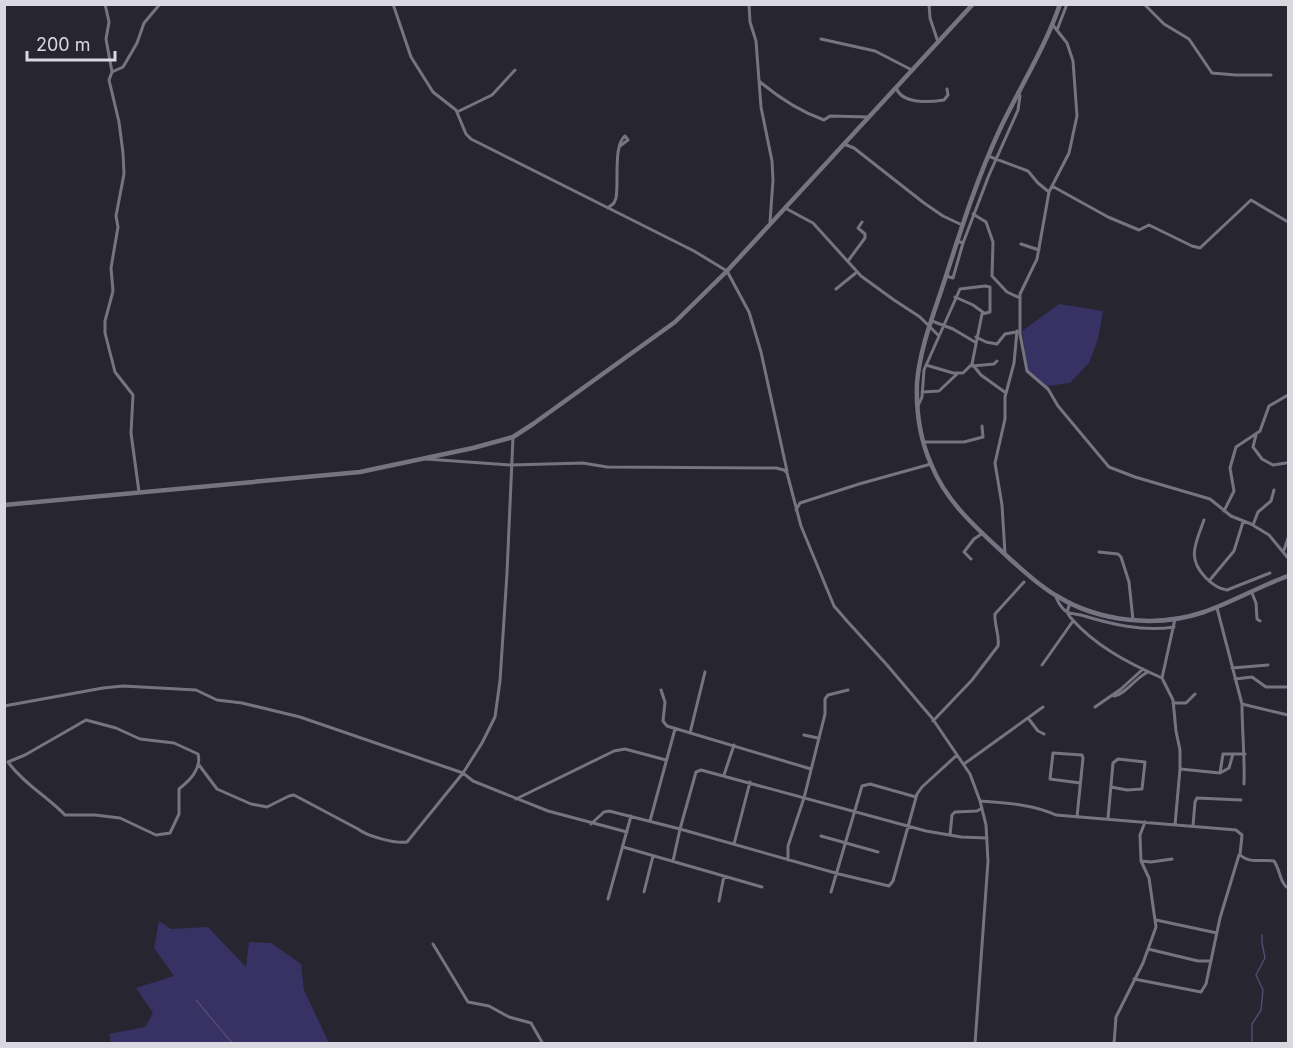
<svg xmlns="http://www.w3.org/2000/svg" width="1293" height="1048" font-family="Inter,sans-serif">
<rect width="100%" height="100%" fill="#262530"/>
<path fill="#373164" d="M1059,304l44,7 -5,28 -9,24 -19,20 -23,3 -20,-17 -5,-38z
M159,921l12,8 37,-2 38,40 3,-25 22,1 30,21 3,26 25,53h-218l-2,-9 36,-7 8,-14 -17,-25 38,-12 -20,-28z"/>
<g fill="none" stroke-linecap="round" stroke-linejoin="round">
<path stroke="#524a6f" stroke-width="1.5" d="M196,1000l37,44
M1252,1044v-20l9,-14 2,-20 -7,-15 9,-17 -3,-15v-8"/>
<path stroke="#757582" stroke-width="3" d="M105,4l4,18 -3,17 6,33
M393,4l18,53 22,35 23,18 10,24 5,5 223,112 33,20 22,41 12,40 26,119
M749,4l1,18 6,19 5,66 11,54 1,19 -3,42
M929,4l1,14 8,24
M1144,4l20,20 25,15 23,34 24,2h35
M1052,24l15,19 6,18 4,55 -8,37 -20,39 -12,67 -17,35v40l7,37 21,18 10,17 51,61 26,10 75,22 21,17 20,8 18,11 19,23
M1057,30l10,-26
M821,39l54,12 37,19
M759,81c20,17 40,30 65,39l6,-4 39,1
M896,87c5,18 35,15 48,13l4,-5 -1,-6
M457,112l35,-17 23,-25
M844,144l10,4 70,55 19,13 19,9
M620,146l8,-6 -3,-4
M988,156l40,15 10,12 11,9
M1052,186l56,31 31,13 10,-5 43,21 8,2 51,-48 37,22
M608,208l6,-5 2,-5c3,-15 -3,-53 9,-62
M785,208l28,15 48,53 33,24 26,17 19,19
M973,214l13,8 7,20 -1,34 15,16 13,6
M963,243l26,-68 29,-65 2,-14 -2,-4
M1021,244l18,6
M848,261l17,-23v-4l-7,-6 4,-6
M946,276l7,2 10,-35 -6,-2
M836,289l21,-17
M955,297l18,8 11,8
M932,321l21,8 22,13
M976,337l10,5 11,2 8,-10 11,-2
M926,365l27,8h10l9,-9
M972,366l22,-2 3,-3
M922,392l17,-1 18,-17
M918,406l4,-9 2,-27 36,-81 25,-3 5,1v25l-8,2 -10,50 9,11 25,18
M1256,435l-3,12 9,12 11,6 13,-2
M923,442h41l19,-5 -1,-11
M426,459l85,6 72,-2 24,4 169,1 8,2 3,3 14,53 33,80 13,15 40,44 45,53 38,56 10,27 6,24 2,36 -13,183
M139,492l-8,-59 2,-38 -18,-23 -10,-39v-12l8,-30 -2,-23 7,-41 -2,-11 8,-42 -1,-21 -4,-31 -10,-42 3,-8 11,-5 3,-5 11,-19 7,-20 16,-19
M796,510l4,-7 59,-19 72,-20
M1224,511l10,-20 -4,-23 6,-21 24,-16 9,-25 19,-11
M1204,520c-8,23 -18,38 2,58 6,6 12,11 21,12l43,-17
M1253,525l5,-13 13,-11 3,-11
M1284,550l4,-12
M1099,552l19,2 3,3 8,25 4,38
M1005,554l-3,-49 -7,-42 10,-44v-22l9,-34 3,-32
M971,559l-7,-7 10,-13 9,-6
M1209,581l25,-30 9,-29
M1252,593l4,10 1,16 3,2
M1056,597c2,5 6,12 11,15 4,2 10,2 14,3 29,9 62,17 93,12
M1070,603l-3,9 3,5c25,29 58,46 92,61
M1217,608l25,96c0,27 3,53 2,80
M1175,619l-13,59 11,22 3,31 4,19v19l-5,56
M1042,665l31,-44
M1232,668l36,-3
M1235,679l17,-2 14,10h22
M661,690l4,12 -2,19 4,5 144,43
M1114,696c12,-2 21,-18 34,-24
M1173,703h13l9,-9
M1242,704l46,11
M4,706l99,-18 20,-2 73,4 21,10 25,3 58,14 163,56 10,8 75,30 79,21
M1095,707l26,-18 22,-20
M1028,718l10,13 6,3
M86,720l30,8 24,11 34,4 24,11c4,15 -9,27 -19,35v25l-9,19 -14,2 -36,-17 -25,-3h-30c-17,-18 -41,-31 -57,-53l17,-7z
M933,721l39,-41 26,-34c2,-10 -4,-21 -3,-32l29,-32
M690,733l15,-61
M804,735l14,3
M964,764l79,-57
M199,765l18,24 34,15 16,3 22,-11 5,-1 64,34c9,7 37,15 49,13l56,-69 19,-30 13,-26 5,-36 7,-108 6,-136
M1180,769l40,4 9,-5 4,-14
M1220,773l3,-19h22
M724,775l10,-30
M516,799l98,-48 11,-2 41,11
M980,801c26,2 52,3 76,14l180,15 6,5 -2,20c10,9 22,4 34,6 6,8 6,23 14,27
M1077,817l6,-59 -1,-3 -29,-2 -3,26 30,4
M1108,818l5,-55 5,-4 27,3 -3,27 -15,1 -16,-3
M650,821l25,-92
M591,824l13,-12 5,-1 71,18 159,45 50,12 4,-5 24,-87 5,-7 35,-32
M1193,826l2,-24 2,-4 44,2
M950,835l2,-20 3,-3 22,-1 5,-3
M821,836l57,16
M734,844l16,-62
M623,847l139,40
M788,860v-14l16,-48 21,-84v-15l3,-4 20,-5
M673,861l7,-32 16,-57 5,-2 225,61 35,6 26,1
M1141,861l10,1 21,-3
M644,892l9,-36
M831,892l31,-106 8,-2 46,13
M608,899l23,-83
M719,901l5,-25
M1156,920l61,13
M433,944l35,58 21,4 20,11 22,6 12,21
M1148,949l50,12h13
M1134,979l67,13 5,-8 14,-66 19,-63
M1114,1044l2,-27 27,-54 13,-36 -7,-49 -8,-17 -1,-26 5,-13"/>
<path stroke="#757582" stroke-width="4.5" d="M1060,4c-14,42 -41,85 -60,125 -22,47 -38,97 -54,147 -11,35 -26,70 -29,107 -1,27 3,56 14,81 16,40 48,66 79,95 15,13 29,27 47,37 42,26 100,32 147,16 29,-10 56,-26 84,-36
M4,505l356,-33 113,-24 40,-11 20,-13 142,-102 52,-51 246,-267"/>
</g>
<rect width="1293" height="1048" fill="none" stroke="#d9d8e0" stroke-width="12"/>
<path d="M27 51v9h88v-9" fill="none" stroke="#d9d8e0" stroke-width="3"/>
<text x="36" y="51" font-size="18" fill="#d9d8e0" stroke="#262530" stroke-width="4.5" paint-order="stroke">200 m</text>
</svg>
